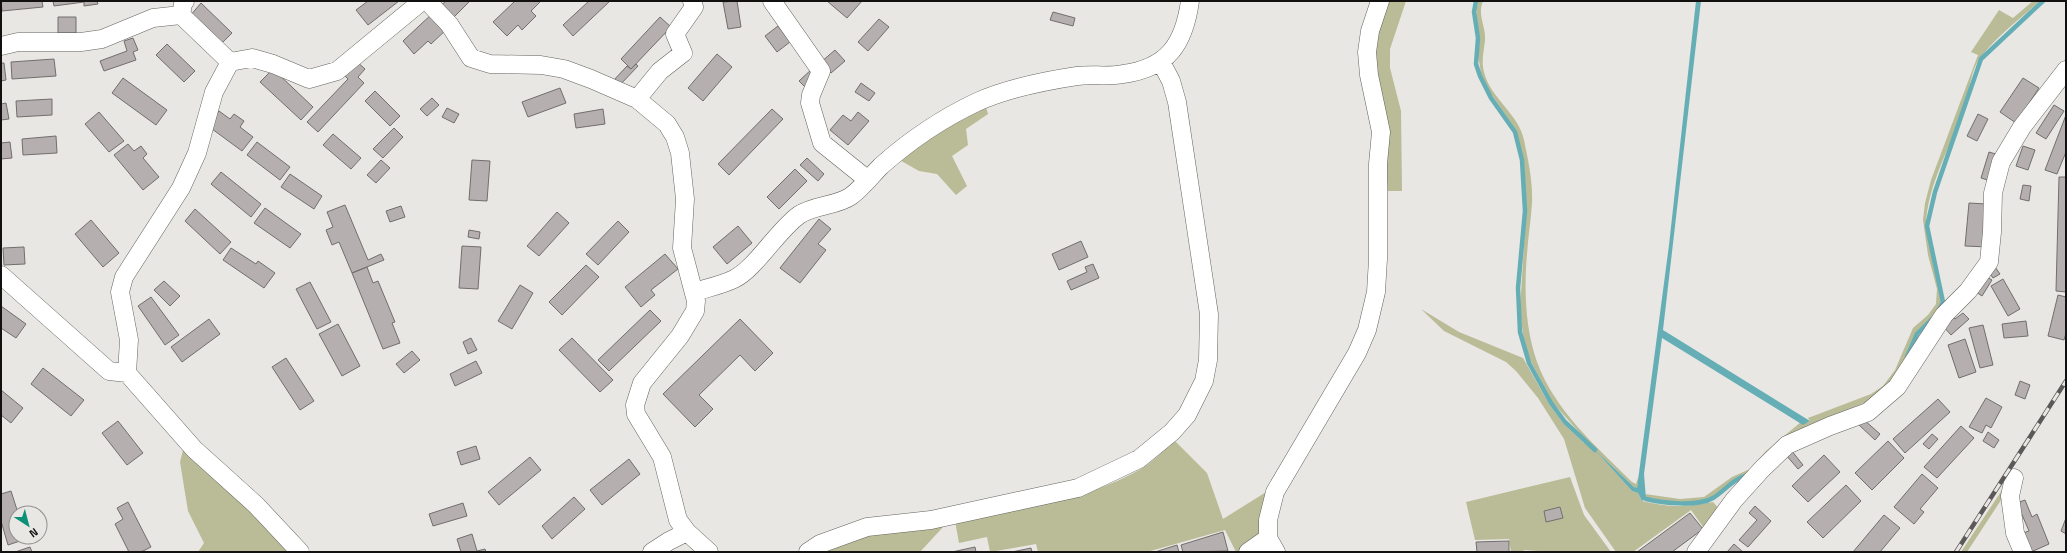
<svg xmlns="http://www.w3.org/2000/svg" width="2067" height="553" font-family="'Titillium Web',sans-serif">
<rect width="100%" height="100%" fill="#e8e7e3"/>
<path fill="#b9bc96" d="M1388,1h18l-16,48v19l11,43 1,80h-14l-8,-104 -5,-30 2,-25z
M1478,1h5c-6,14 3,25 2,39 -1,11 -4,21 -1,32 6,26 35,42 40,68 4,20 9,41 8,63 -1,17 -4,34 -5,51 -3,35 -2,74 10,108 18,49 59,84 95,120l4,2 3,-9 -2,13h-2l-38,-36 35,39 6,2 4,8c30,7 40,6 71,1l8,9 -15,20 -15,-21 -58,42h-17l-31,-44 -21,-69 -26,-41 -22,-27 -10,-9 -62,-31 -23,-22 38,23 64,26 26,46 15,20 19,18 11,7 -41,-46 -25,-47 -5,-22 -3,-24 6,-98 -2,-50 -9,-33 -26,-38 -8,-18 -3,-18 2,-16 -4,-24z
M2033,1h7c-20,18 -43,35 -59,56 -11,13 -11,34 -16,49 -13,38 -39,81 -39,121l16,72 -4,11 -23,24 -10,26 -21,31 -20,12 -32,13 -80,57c-21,6 -22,13 -39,24 -14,9 -52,5 -68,1v-4l35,5 24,-2 28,-20 18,-8 16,-18 35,-29 2,2 7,-3 -2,-3 63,-24 12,-8 12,-16 18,-42 15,-13 8,-11 1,-15 -9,-34 -5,-35 2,-17 6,-23 47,-125 -7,-3 28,-42 14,8z
M985,104l3,10 -22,15 2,16 -16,11 15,30 -11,9 -19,-21 -18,-3 -23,-13z
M1174,440l33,33 16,46 48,-30 -8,47 -22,16h-5l-11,-22 -78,22h-109l-2,-8 -46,8 -3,-15 -28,6 -4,-22c60,-13 130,-20 184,-51 13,-7 24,-19 35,-30z
M184,446l111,106h-97l6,-9 -16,-32 -8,-49z
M1570,477l14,38 27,37h-59l-28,-2 -1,2h-12l-2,-13 -34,1 -9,-38z
M2008,481l-1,10 -40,61h-6z
M944,526l-24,26h-101l30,-13 30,-6z"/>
<path fill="#65aeb5" d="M1696,1h5l-38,329 147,91 -7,4 -141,-87 -18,136 2,25 -4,2 -4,-8 -6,-2 -37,-41 39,37 3,1 32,-243z"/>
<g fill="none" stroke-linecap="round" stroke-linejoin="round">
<path stroke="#65aeb5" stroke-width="4.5" d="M1476,1l-2,11 4,26 -2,26 4,12 11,22 24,34 7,28 3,51 -7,77 2,44 9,31 22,40 14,19 30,28
M1940,308l3,-6 -16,-76 8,-34 46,-133 62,-58
M1907,357l10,-23 15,-15
M1646,499c16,4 52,8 67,-1 13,-8 20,-20 36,-23"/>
</g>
<path fill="#b5b0af" stroke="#726e6d" d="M1,1h41l1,6 -41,4z
M53,1h44l1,3 -14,2v-4l-30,4z
M368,1h31l-31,24 -12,-15z
M446,1h24l-20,20 -12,-13z
M515,1h26l-10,10 5,5 -14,14 -4,-5 -11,11 -14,-14z
M589,1h21l-37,35 -10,-11z
M737,1l4,26 -13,2 -5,-27z
M827,1h35l-15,17z
M201,3l31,30 -12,12 -30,-29z
M434,12l14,16 -17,16 -3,-3 -14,13 -11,-13z
M1053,12l22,6 -2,8 -23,-6z
M58,17h18v16h-18z
M660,17l11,10 -40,42 -10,-10z
M879,19l10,8 -21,24 -10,-9z
M778,26l12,16 -13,10 -12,-16z
M133,38l5,12 -5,2 3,8 -32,11 -4,-10 27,-10 -3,-10z
M167,44l28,27 -11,11 -28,-27z
M835,50l10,11 -14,12 -10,-11z
M717,54l15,13 -29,34 -15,-13z
M54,59l2,17 -44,3 -1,-17z
M355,60l10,9 -7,8 6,6 -46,49 -11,-10 41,-43 -6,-6z
M1,63h3l2,17 -5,1z
M636,64l2,2 -19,20 -6,-5 14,-15 4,3z
M813,68l-7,20 -7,-7z
M273,69l40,38 -12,13 -41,-38z
M123,78l44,32 -11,15 -44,-32z
M2023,78l16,10 -23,35 -16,-11z
M861,83l14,10 -6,8 -14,-9z
M560,88l6,15 -38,14 -6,-15z
M375,91l25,25 -10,10 -25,-25z
M432,98l7,7 -12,11 -7,-7z
M52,99v16l-35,2 -1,-16z
M6,103l3,16 -8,1v-16z
M2054,105l10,6 -18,28 -10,-6z
M447,108l12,6 -5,9 -12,-6z
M603,109l2,15 -29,4 -2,-14z
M772,109l11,10 -54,56 -11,-11z
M219,111l11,8 4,-5 10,7 -4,6 13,10 -11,14 -34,-25z
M99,112l25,29 -15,11 -24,-28z
M858,112l11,9 -21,24 -18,-15 13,-15 8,6z
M1978,114l10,5 -11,22 -10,-5z
M2066,115v37l-9,22 -12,-4z
M394,128l9,9 -20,21 -10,-9z
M333,134l28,24 -10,11 -28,-24z
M56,136l1,17 -34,2 -1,-16z
M10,142l2,16 -11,1v-16z
M257,142l33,25 -10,13 -33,-25z
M128,144l6,7 7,-5 6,8 -4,4 16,19 -16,13 -29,-35z
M2023,146l12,4 -7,20 -12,-4z
M1989,152l10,3 -8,26 -10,-3z
M807,158l17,16 -6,7 -18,-16z
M381,160l9,8 -14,15 -9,-8z
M472,160l18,1 -3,40 -18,-1z
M795,169l12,12 -28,28 -12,-12z
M221,172l40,32 -10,13 -40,-33z
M290,174l32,22 -8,13 -33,-22z
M2059,177h7v115l-10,-1z
M2023,185l8,1 -2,15 -9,-2z
M1969,203l17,1 2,43 -23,-1z
M345,205l23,55 13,-6 3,6 -32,13 -13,-31 -7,3 -6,-15 7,-3 -6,-15z
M401,206l4,11 -15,5 -4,-11z
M265,208l36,26 -11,14 -36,-25z
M195,209l36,33 -11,12 -35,-33z
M557,212l12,11 -30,33 -12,-10z
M819,219l12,10 -13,15 8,6 -26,33 -20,-15z
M91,220l28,33 -16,14 -28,-33z
M618,221l11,11 -31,33 -12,-11z
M738,226l14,17 -25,21 -14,-17z
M469,230l11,2 -1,7 -11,-2z
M1081,241l7,16 -29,13 -7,-16z
M462,246l19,1 -3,42 -19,-1z
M24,247l1,17 -21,1 -1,-17z
M231,248l25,16 2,-3 17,12 -11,15 -41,-28z
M665,254l13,15 -27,21 4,5 -14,12 -16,-20z
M1093,264l6,14 -28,12 -4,-9 20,-9 -2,-5z
M586,265l13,12 -37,38 -13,-13z
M367,267l6,16 5,-2 17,41 -3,1 8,20 -17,6 -31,-76z
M1995,267l5,7 -7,4 -5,-7z
M1985,276l7,4 -10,16 -6,-4z
M2003,279l17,30 -12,7 -17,-30z
M164,281l16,15 -10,10 -16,-16z
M310,282l21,40 -14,7 -21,-40z
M520,285l13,8 -21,36 -14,-8z
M2058,295l8,2v36l-2,7 -16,-4z
M151,297l28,38 -14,10 -27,-39z
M1,306l25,18 -10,14 -15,-10z
M650,310l11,11 -52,50 -11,-11z
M1963,313l6,6 -18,16 -8,-9 10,-10 2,3z
M209,319l11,15 -38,28 -11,-15z
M740,319l33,34 -18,18 -15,-16 -41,40 14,14 -18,18 -32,-33z
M2026,321l2,15 -24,2 -2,-14z
M338,324l22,42 -18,10 -23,-42z
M1983,325l10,40 -13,3 -11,-40z
M471,338l6,12 -9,4 -5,-12z
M572,338l41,42 -13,12 -41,-42z
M1965,339l11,33 -17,6 -11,-33z
M412,351l8,9 -16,13 -8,-9z
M286,358l28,43 -14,9 -28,-43z
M476,361l6,12 -27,13 -5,-12z
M43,368l41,32 -13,16 -40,-32z
M2020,381l10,4 -5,14 -10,-4z
M1,390l22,18 -12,15 -10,-8z
M1986,398l16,9 -11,21 -5,-3 -4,8 -13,-6z
M1938,399l12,13 -45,41 -12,-14z
M1863,419l17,15 -5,6 -17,-16z
M118,421l25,32 -16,12 -25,-32z
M1961,426l13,12 -37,40 -13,-11z
M1988,432l11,8 -5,8 -11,-7z
M1932,434l6,5 -9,10 -6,-5z
M1888,441l16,17 -32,32 -17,-17z
M476,446l4,13 -19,6 -4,-13z
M1791,450l12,15 -5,4 -12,-14z
M1824,455l16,17 -32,30 -16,-16z
M530,457l11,13 -42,35 -11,-13z
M629,459l11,15 -38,31 -12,-15z
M1922,474l16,14 -18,21 4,3 -10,12 -20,-17z
M1846,485l15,16 -38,37 -16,-16z
M11,491l7,22h-2v24h9l1,2 -18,6 -7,-24v-27z
M574,497l11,12 -33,30 -10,-13z
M2025,500l7,17 5,-3 12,30 -18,8 -8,-19 6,-2 -12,-28z
M128,502l23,45 -10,5h-12l-14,-28 8,-5 -6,-11z
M463,503l4,13 -34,10 -4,-12z
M1755,506l16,15 -23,26 -9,-7 18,-20 -8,-7z
M1560,507l3,11 -17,4 -2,-11z
M1690,513l13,16 -31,23h-35z
M1884,515l16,13 -20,24h-27z
M2066,518v16l-5,-3z
M1223,532l5,19 -45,1 -2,-7z
M472,534l5,17 8,-2 1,3h-25l-4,-13z
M1509,541v11h-32l-1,-10z
M1734,544l9,8h-16z
M1177,545l2,7h-24z
M30,547l2,5h-17z
M975,547l1,5h-24z
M1031,548l1,4h-20z"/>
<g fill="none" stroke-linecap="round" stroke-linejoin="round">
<g stroke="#63635f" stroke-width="19">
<path id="minor" d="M185,1l-2,3 -2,11 49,47 -16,30 -17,61 -16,35 -57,89 -4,15 9,48 -2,33 67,76 62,56 44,47
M427,1l22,23 22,34 19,6 51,1 23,4 27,10 46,20 30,25 8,13 5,16 5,46 -3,49 14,53 -1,10 -15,25 -38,47 -7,22 1,9 26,43 16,63 9,12 22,20
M772,1l49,70 -10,24 -1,8 12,40 46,37
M1,46l17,-4h63l21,-3 51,-21 28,-3
M230,62l22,-4 21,6 36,15 28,-8 85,-70
M637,99l23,-28 23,-18 -8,-19 19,-27 -2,-6
M1,275l108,96 18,2
M694,292c13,-4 28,-7 40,-13 21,-10 43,-48 65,-64 15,-10 38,-9 52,-19 11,-8 20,-20 30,-30 28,-25 62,-48 96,-64 31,-14 67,-21 100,-26 15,-2 31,1 46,-2 45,-6 61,-30 67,-73
M2014,478l-4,18 5,37 8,19
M652,552l17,-11 18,-9
M808,552l12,-8 47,-17 64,-7 147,-32 61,-29 33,-27 15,-17 17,-34 4,-21 1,-46 -32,-212 -6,-21 -10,-19
M1248,552l20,-14
M1276,552l-8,-14v-18l7,-28 82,-139 10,-23 9,-38 2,-33v-95l3,-32 -12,-57 -2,-23 3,-21 10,-30
M1696,552l38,-52 28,-31 25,-24 43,-19 38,-14 29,-25 47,-72 24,-24 21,-29 3,-30 1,-39 8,-31 21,-35 44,-57"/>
</g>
<use href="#minor" stroke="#fff" stroke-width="18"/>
<g stroke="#5b5a58" stroke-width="4.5">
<path id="rail" d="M1956,552l110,-171"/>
</g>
<use href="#rail" stroke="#e8e7e3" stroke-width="3" stroke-dasharray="9" stroke-linecap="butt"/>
</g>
<rect width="2067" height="553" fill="none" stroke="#121110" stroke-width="4"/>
<g transform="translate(28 525) rotate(144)"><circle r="19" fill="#e8e7e3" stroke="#92918f"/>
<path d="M0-3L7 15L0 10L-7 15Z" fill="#0c9078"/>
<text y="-6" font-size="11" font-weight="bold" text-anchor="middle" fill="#121110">N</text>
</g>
</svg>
